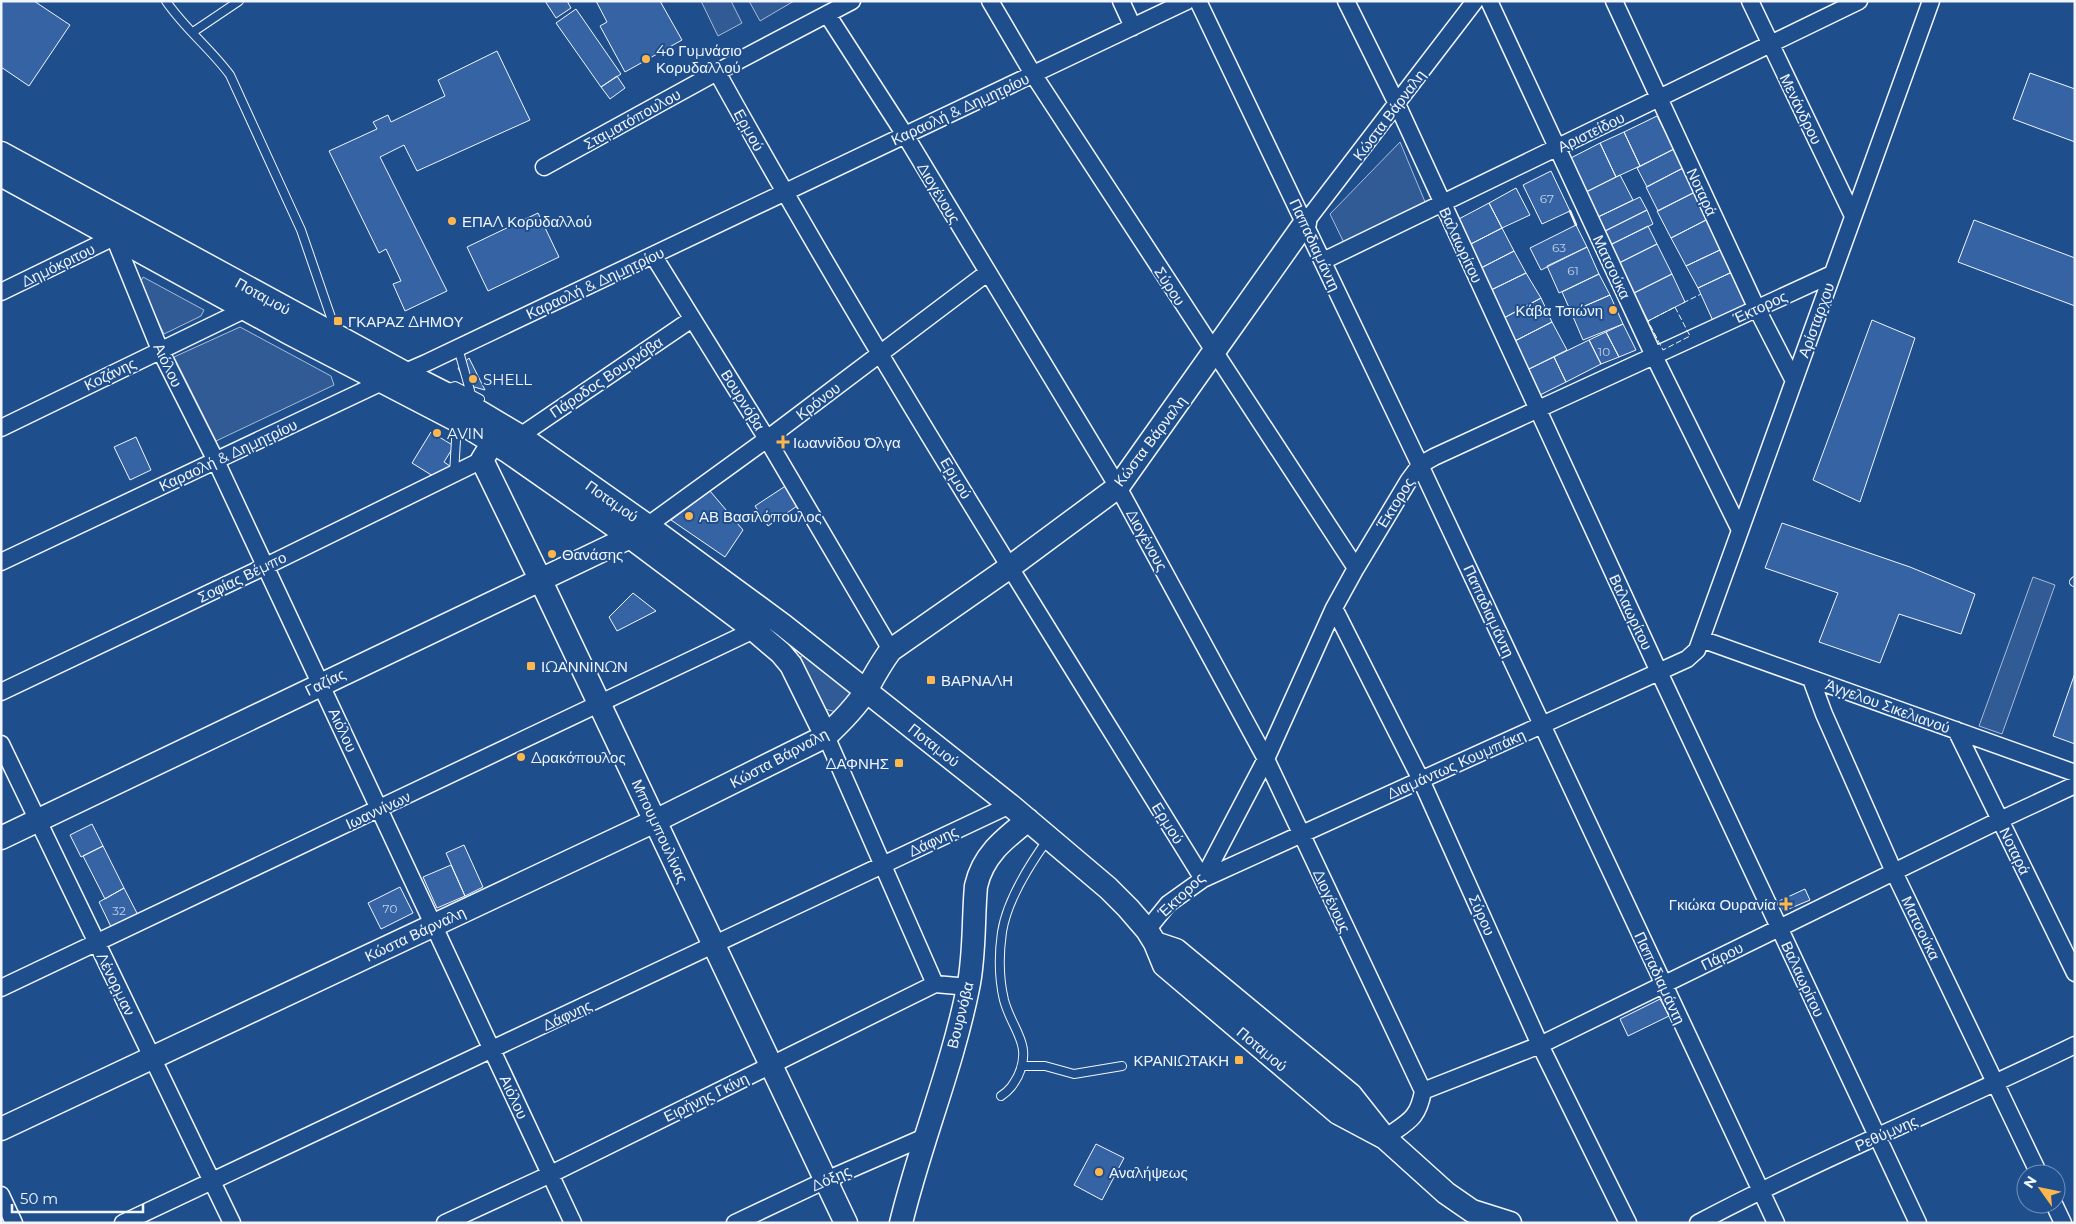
<svg xmlns="http://www.w3.org/2000/svg" width="2076" height="1224" font-family="Montserrat,sans-serif">
<rect width="100%" height="100%" fill="#1f4e8c"/>
<path fill="#305b95" stroke="#a8bbd7" d="M701,1h30l11,22 -24,13z
M749,1h45l-34,20z
M1400,142l28,67 -82,38 -16,-33z
M143,277l61,33 -3,6 -37,18 -24,-51z
M240,327l91,49 3,9 -118,56 -42,-84z
M2033,577l22,8 -53,149 -23,-8z
M804,655l45,33 2,10 -15,14 -11,-3 -25,-48 1,-5z"/>
<path fill="#3563a3" stroke="#f2f6ff" d="M1,1h33l36,24 -41,61 -28,-19z
M545,1h22l4,7 -15,10z
M596,1h64l22,39 -57,32 -25,-46 7,-4z
M576,9l45,65 -20,13 -45,-64z
M497,51l33,69 -113,51 -13,-26 -24,12 67,134 -42,20 -12,-27 8,-3 -15,-32 -7,4 -50,-102 48,-22 -4,-7 15,-7 3,7 54,-26 -7,-16z
M2030,73l45,16v53l-62,-23z
M617,76l8,12 -15,11 -9,-12z
M1657,116l17,33 -34,17 -16,-34z
M1624,132l16,34 -24,11 -16,-34z
M1600,143l16,34 -32,16 -17,-33z
M1674,149l9,19 -36,19 -10,-19z
M1683,168l12,24 -37,19 -12,-24z
M1551,171l19,40 -28,13 -19,-39z
M1620,175l13,25 -37,18 -12,-25z
M1516,188l14,27 -28,13 -13,-25z
M1695,192l13,27 -37,19 -14,-27z
M1640,197l7,13 -44,22 -7,-14z
M1489,203l13,25 -35,18 -12,-25z
M1647,210l6,14 -43,21 -7,-13z
M538,213l21,44 -71,34 -21,-44z
M1708,219l14,30 -36,17 -15,-28z
M1974,220l101,38v48l-117,-44z
M1576,225l11,22 -46,23 -11,-22z
M1648,226l9,18 -38,19 -9,-18z
M1502,228l12,23 -35,18 -12,-23z
M1657,244l15,30 -38,19 -15,-30z
M1587,247l12,27 -40,19 -12,-27z
M1722,249l10,23 -34,16 -12,-22z
M1514,251l12,22 -37,18 -10,-22z
M1732,272l16,35 -34,16 -16,-35z
M1526,273l15,25 -39,21 -13,-28z
M1599,274l11,21 -39,17 -9,-20z
M1672,274l13,28 -37,19 -14,-28z
M1610,295l13,29 -40,16 -12,-28z
M1541,298l11,24 -41,21 -9,-24z
M1872,320l43,18 -55,164 -47,-22z
M1552,322l15,28 -42,21 -14,-28z
M1623,324l13,26 -17,7 -13,-25z
M1606,332l13,25 -18,7 -12,-24z
M1589,340l12,24 -35,18 -12,-25z
M1554,357l12,25 -28,14 -13,-25z
M469,358l16,32 -18,-5 -9,-17z
M431,432l23,14 -10,16 6,4 -9,15 -29,-18z
M136,437l15,33 -21,10 -16,-33z
M787,485l13,19 -32,22 -13,-20z
M710,491l33,39 -18,27 -54,-37z
M1782,523l128,44 65,27 -14,40 -62,-20 -19,49 -61,-21 19,-49 -73,-25z
M633,593l23,18 -39,20 -8,-14z
M2075,673v71l-22,-8z
M92,824l11,22 -22,11 -11,-22z
M464,845l19,42 -18,9 -19,-43z
M103,846l21,42 -19,11 -22,-43z
M451,865l14,31 -28,12 -14,-31z
M400,887l13,26 -32,16 -13,-26z
M124,888l15,29 -26,14 -14,-29z
M1805,889l5,11 -26,11 -5,-10z
M1660,999l9,17 -41,20 -8,-17z
M1096,1144l28,14 -22,42 -28,-15z"/>
<g fill="none" stroke-linecap="round" stroke-linejoin="round">
<g stroke="#f2f6ff" stroke-width="10">
<path id="lane" d="M166,1c18,27 45,48 64,74l71,155 34,99
M193,32l46,-31
M458,348l13,46
M445,389l10,-3 25,13
M454,474l3,-51
M2074,582l1,-1
M1022,1066h23l29,8 48,-8
M1001,1096c9,-6 12,-11 17,-20 15,-32 -6,-46 -14,-76 -5,-21 -5,-47 -2,-68 5,-31 28,-68 46,-93"/>
</g>
<g stroke="#f2f6ff" stroke-width="19">
<path id="street" d="M990,1l43,73 323,494
M1121,1l12,26
M1198,1l222,464 356,758
M1346,1l51,103 262,568 259,551
M1489,1l165,355 86,174
M1614,1l143,308 37,72
M1750,1l103,215
M827,14l78,121 213,352 148,272 157,332
M717,72c152,274 321,540 486,807
M544,167l173,-95 135,-71
M1305,223l170,-222
M653,255l114,184 124,211
M1323,261l536,-260
M1,292l113,-55 46,113 56,111 357,762
M1,428l245,-119
M520,436l172,-117
M640,531l127,-92 220,-166
M1,562l381,-180 44,-19 761,-362
M1334,608l87,172 119,265 88,178
M1701,639l374,134
M1811,679l13,35 70,158 145,302
M1,692l265,-126 216,-106
M1956,730l119,243
M826,736l109,248
M1,744l231,479
M1203,879l484,-220 10,-9 234,-649
M1147,930l21,-26 35,-25 63,-120 68,-151 22,-40 53,-88 11,-15 14,-8 398,-183
M1,988l753,-358
M1423,1091l117,-46 460,-225 75,-35
M1385,1138c22,-16 33,-18 38,-47
M1,1195l13,28
M2054,1204l9,19
M123,1223l887,-418
M445,1223l106,-49 384,-190 34,3
M735,1223l91,-43 101,-44
M1698,1223c123,-65 252,-117 377,-178"/>
</g>
<g stroke="#f2f6ff" stroke-width="25">
<path id="secondary" d="M1,153l404,220 63,32 52,31 128,90 135,99 227,180 98,83 20,20 19,22 8,13 9,22 174,148 47,25
M1,175l288,158 169,88 49,30 123,86 124,93 27,23 10,12 35,71
M493,442l-11,18 58,119 306,644
M1,838l629,-301
M1155,943l21,7 175,145 34,43 61,55 26,18 38,12
M1,1129l654,-308 171,-85c15,-14 29,-28 40,-45 8,-15 15,-28 25,-41l119,-83 108,-80 187,-264
M901,1223c19,-79 51,-155 67,-235 7,-31 5,-70 8,-102 7,-31 28,-47 52,-66"/>
</g>
<use href="#lane" stroke="#1f4e8c" stroke-width="8"/>
<use href="#street" stroke="#1f4e8c" stroke-width="16"/>
<use href="#secondary" stroke="#1f4e8c" stroke-width="22"/>
<path stroke="#f2f6ff" stroke-width="1" stroke-dasharray="6 2.5" stroke-linecap="butt" d="M1683,303l18,-9
M1675,307l15,29 -27,14 -15,-29z"/>
<path stroke="#f2f6ff" stroke-width="2.5" d="M1570,211l6,14"/>
</g>
<g fill="#ffb74d" stroke="#1f4e8c" stroke-width="2">
<circle cx="646" cy="59" r="5"/>
<circle cx="452" cy="221" r="5"/>
<circle cx="1613" cy="310" r="5"/>
<rect x="333" y="316" width="10" height="10" rx="2.5"/>
<circle cx="473" cy="379" r="5"/>
<circle cx="437" cy="433" r="5"/>
<path d="M780.5 434.5h5v5h5v5h-5v5h-5v-5h-5v-5h5z"/>
<circle cx="689" cy="516" r="5"/>
<circle cx="552" cy="554" r="5"/>
<rect x="526" y="661" width="10" height="10" rx="2.5"/>
<rect x="926" y="675" width="10" height="10" rx="2.5"/>
<circle cx="521" cy="757" r="5"/>
<rect x="894" y="758" width="10" height="10" rx="2.5"/>
<path d="M1783.5 896.5h5v5h5v5h-5v5h-5v-5h-5v-5h5z"/>
<rect x="1234" y="1055" width="10" height="10" rx="2.5"/>
<circle cx="1099" cy="1172" r="5"/>
</g>
<g text-anchor="middle" dominant-baseline="central" stroke-width="4" stroke-linejoin="round" paint-order="stroke">
<g font-size="12" fill="#c3d1e8">
<text x="1547" y="198">67</text>
<text x="1559" y="247">63</text>
<text x="1573" y="270">61</text>
<text x="1604" y="351">10</text>
<text x="390" y="908">70</text>
<text x="119" y="910">32</text>
</g>
<g font-size="15" fill="#f2f6ff" stroke="#1f4e8c" text-anchor="start">
<text x="656" y="50">4ο Γυμνάσιο<tspan x="656" dy="17">Κορυδαλλού</tspan></text>
<text x="462" y="221">ΕΠΑΛ Κορυδαλλού</text>
<text x="1603" y="310" text-anchor="end">Κάβα Τσιώνη</text>
<text x="348" y="321">ΓΚΑΡΑΖ ΔΗΜΟΥ</text>
<text x="483" y="379">SHELL</text>
<text x="447" y="433">AVIN</text>
<text x="793" y="442">Ιωαννίδου Όλγα</text>
<text x="699" y="516">ΑΒ Βασιλόπουλος</text>
<text x="562" y="554">Θανάσης</text>
<text x="541" y="666">ΙΩΑΝΝΙΝΩΝ</text>
<text x="941" y="680">ΒΑΡΝΑΛΗ</text>
<text x="531" y="757">Δρακόπουλος</text>
<text x="889" y="763" text-anchor="end">ΔΑΦΝΗΣ</text>
<text x="1776" y="904" text-anchor="end">Γκιώκα Ουρανία</text>
<text x="1229" y="1060" text-anchor="end">ΚΡΑΝΙΩΤΑΚΗ</text>
<text x="1109" y="1172">Αναλήψεως</text>
</g>
<g font-size="15" fill="#f2f6ff" stroke="#1f4e8c">
<text transform="translate(960 109) rotate(-25)">Καραολή &amp; Δημητρίου</text>
<text transform="translate(1801 109) rotate(64)">Μενάνδρου</text>
<text transform="translate(1389 115) rotate(-53)">Κώστα Βάρναλη</text>
<text transform="translate(632 119) rotate(-29)">Σταματόπουλου</text>
<text transform="translate(749 130) rotate(61)">Ερμού</text>
<text transform="translate(1591 132) rotate(-26)">Αριστείδου</text>
<text transform="translate(1702 192) rotate(65)">Νοταρά</text>
<text transform="translate(939 193) rotate(59)">Διογένους</text>
<text transform="translate(1315 245) rotate(65)">Παπαδιαμάντη</text>
<text transform="translate(1461 245) rotate(65)">Βαλαωρίτου</text>
<text transform="translate(58 265) rotate(-26)">Δημόκριτου</text>
<text transform="translate(1612 267) rotate(65)">Ματσούκα</text>
<text transform="translate(595 283) rotate(-25)">Καραολή &amp; Δημητρίου</text>
<text transform="translate(1170 286) rotate(57)">Σύρου</text>
<text transform="translate(263 296) rotate(29)">Ποταμού</text>
<text transform="translate(1760 307) rotate(-25)">Έκτορος</text>
<text transform="translate(1816 320) rotate(-70)">Αρίσταρχου</text>
<text transform="translate(168 365) rotate(64)">Αιόλου</text>
<text transform="translate(110 374) rotate(-26)">Κοζάνης</text>
<text transform="translate(606 377) rotate(-34)">Πάροδος Βουρνόβα</text>
<text transform="translate(743 400) rotate(58)">Βουρνόβα</text>
<text transform="translate(818 401) rotate(-37)">Κρόνου</text>
<text transform="translate(1150 441) rotate(-53)">Κώστα Βάρναλη</text>
<text transform="translate(228 455) rotate(-25)">Καραολή &amp; Δημητρίου</text>
<text transform="translate(956 478) rotate(59)">Ερμού</text>
<text transform="translate(612 501) rotate(35)">Ποταμού</text>
<text transform="translate(1395 503) rotate(-58)">Έκτορος</text>
<text transform="translate(1147 540) rotate(61)">Διογένους</text>
<text transform="translate(242 577) rotate(-26)">Σοφίας Βέμπο</text>
<text transform="translate(1489 611) rotate(65)">Παπαδιαμάντη</text>
<text transform="translate(1631 612) rotate(65)">Βαλαωρίτου</text>
<text transform="translate(325 682) rotate(-26)">Γαζίας</text>
<text transform="translate(1888 706) rotate(20)">Άγγελου Σικελιανού</text>
<text transform="translate(343 730) rotate(65)">Αιόλου</text>
<text transform="translate(934 745) rotate(38)">Ποταμού</text>
<text transform="translate(779 758) rotate(-28)">Κώστα Βάρναλη</text>
<text transform="translate(1456 764) rotate(-24)">Διαμάντως Κουμπάκη</text>
<text transform="translate(378 810) rotate(-25)">Ιωαννίνων</text>
<text transform="translate(1168 823) rotate(58)">Ερμού</text>
<text transform="translate(660 831) rotate(65)">Μπουμπουλίνας</text>
<text transform="translate(933 841) rotate(-25)">Δάφνης</text>
<text transform="translate(2015 851) rotate(64)">Νοταρά</text>
<text transform="translate(1181 895) rotate(-43)">Έκτορος</text>
<text transform="translate(1332 901) rotate(65)">Διογένους</text>
<text transform="translate(1482 915) rotate(66)">Σύρου</text>
<text transform="translate(1921 928) rotate(64)">Ματσούκα</text>
<text transform="translate(415 934) rotate(-25)">Κώστα Βάρναλη</text>
<text transform="translate(1722 956) rotate(-26)">Πάρου</text>
<text transform="translate(1660 978) rotate(65)">Παπαδιαμάντη</text>
<text transform="translate(1803 979) rotate(65)">Βαλαωρίτου</text>
<text transform="translate(116 984) rotate(64)">Λένορμαν</text>
<text transform="translate(567 1015) rotate(-25)">Δάφνης</text>
<text transform="translate(960 1015) rotate(-76)">Βουρνόβα</text>
<text transform="translate(1262 1049) rotate(40)">Ποταμού</text>
<text transform="translate(514 1097) rotate(65)">Αιόλου</text>
<text transform="translate(706 1097) rotate(-26)">Ειρήνης Γκίνη</text>
<text transform="translate(1886 1133) rotate(-24)">Ρεθύμνης</text>
<text transform="translate(831 1178) rotate(-24)">Δόξης</text>
</g>
</g>
<rect width="2076" height="1224" fill="none" stroke="#f2f6ff" stroke-width="5"/>
<g transform="translate(2041 1189) rotate(303)"><circle r="24" fill="#1f4e8c" stroke="#7391ba"/>
<path d="M0-4L9 19L0 12L-9 19Z" fill="#ffb74d"/>
<text y="-8" font-size="14" font-weight="bold" text-anchor="middle" fill="#f2f6ff">N</text>
</g>
<path d="M12 1204v8h131v-8" fill="none" stroke="#f2f6ff" stroke-width="2.5"/>
<text x="20" y="1204" font-size="15" fill="#f2f6ff" stroke="#1f4e8c" stroke-width="4" paint-order="stroke">50 m</text>
</svg>
